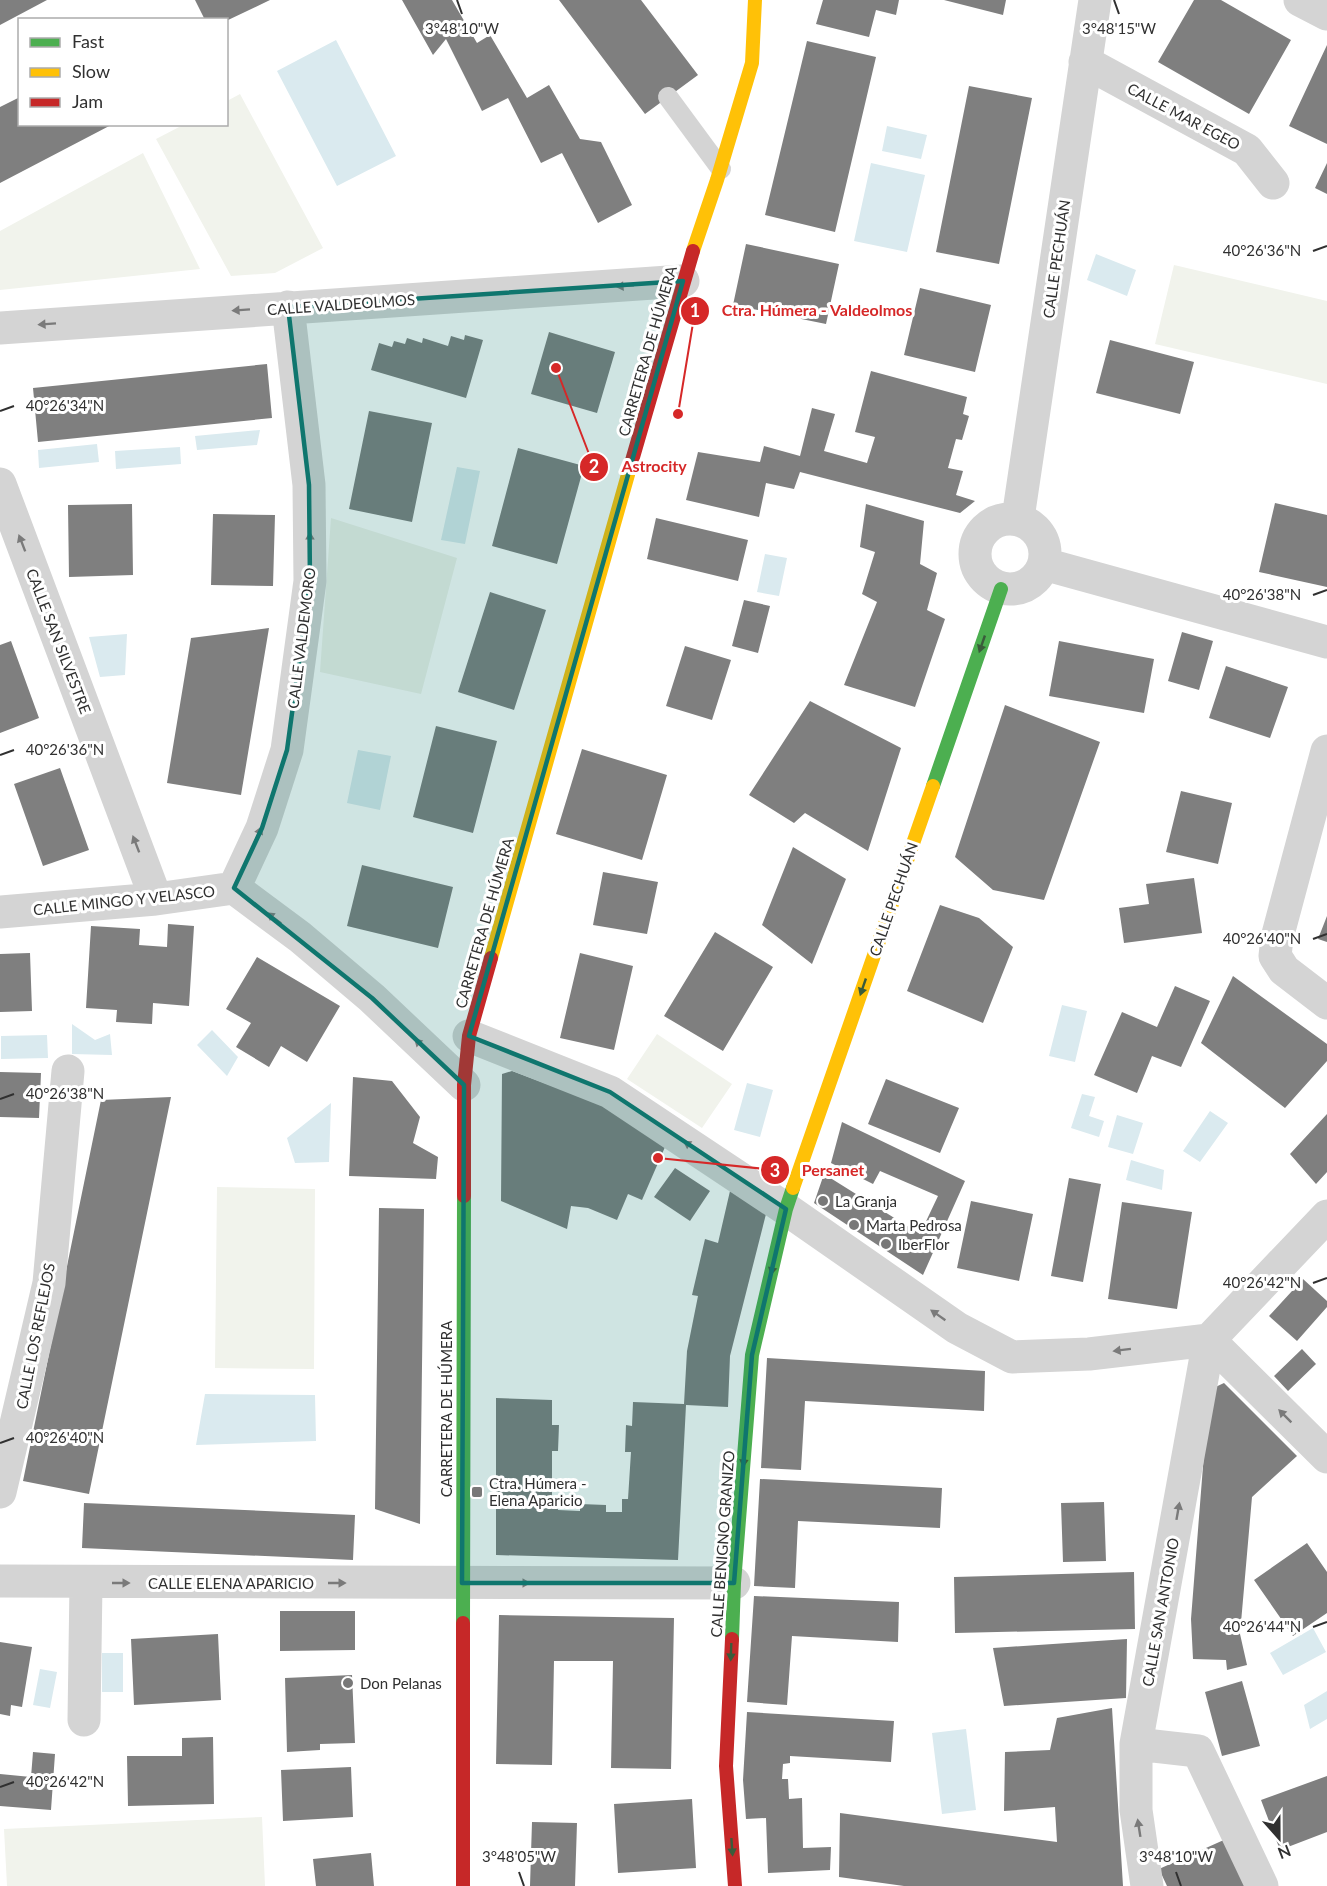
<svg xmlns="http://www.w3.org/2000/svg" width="1327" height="1886" font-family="Lato,sans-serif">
<rect width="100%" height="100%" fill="#fff"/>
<path fill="#f1f3ec" d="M240,94l83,154 -48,25 -44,3 -75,-137 27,-14 43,-1 1,-23z
M143,153l57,116 -200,21v-59z
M1174,265l153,36v83l-172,-40z
M331,518l126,40 -36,136 -101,-22z
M657,1034l75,50 -30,44 -75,-49z
M217,1187l98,2 -1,180 -99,-1z
M262,1817l3,69h-258l-3,-57z"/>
<path fill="#daeaef" d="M336,40l60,116 -59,30 -60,-115z
M887,126l40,9 -6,24 -39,-8z
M871,163l54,12 -18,77 -53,-11z
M1096,254l40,16 -9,26 -40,-16z
M260,430l-3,15 -60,5 -2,-14z
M97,444l2,18 -60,6 -1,-18z
M180,447l1,17 -65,5 -1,-18z
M457,467l23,4 -15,73 -24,-4z
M765,554l22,4 -8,38 -22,-4z
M127,634l-2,41 -25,2 -11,-40z
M358,750l33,6 -11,54 -33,-7z
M1062,1005l25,6 -12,51 -26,-6z
M72,1024l23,16 15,-6 2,21 -40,-1z
M212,1030l26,27 -11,19 -30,-31z
M47,1035l1,23 -47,1v-23z
M747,1083l26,7 -13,47 -26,-7z
M1082,1094l13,3 -6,19 15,5 -5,16 -28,-9z
M331,1103l-2,59 -34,1 -8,-25z
M1210,1111l18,12 -28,39 -17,-11z
M1117,1115l26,8 -10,31 -25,-7z
M1131,1160l33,10 -2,20 -36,-10z
M205,1394l110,1 1,46 -120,4z
M1313,1628l13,24 -43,23 -13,-22z
M102,1653h21v39h-21z
M40,1669l17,3 -7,36 -17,-3z
M1327,1691v28l-17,10 -6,-24z
M966,1729l10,81 -34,4 -10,-81z"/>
<path fill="#7f7f7f" d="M0,0h47l-47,25z
M195,0h75l-44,21v-1h-21z
M402,0h50l25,43 13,-8 37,63 22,-13 31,54 21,3 31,63 -34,18 -36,-70 -21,10 -33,-65 -26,13 -36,-72 -13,16z
M559,0h82l57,75 -53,39z
M823,0h76l-3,15 -20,-5 -7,27 -53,-13z
M944,0h62l-3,15z
M1194,0h27l70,40 -42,74 -91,-52z
M807,41l69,16 -41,175 -70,-17z
M1327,45v99l-38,-18z
M969,86l63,12 -33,166 -63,-12z
M20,97v27h93l-113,59v-76z
M1327,163v31l-12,-6z
M746,244l93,20 -13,60 -93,-19z
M920,288l71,17 -16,67 -71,-17z
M549,332l66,20 -18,61 -66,-19z
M465,335l18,5 -17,58 -95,-28 8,-27 13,4 2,-6 11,3 2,-6 15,5 1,-5 25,8 3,-10 13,4z
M1110,340l84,22 -14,52 -84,-21z
M267,364l5,54 -234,24 -5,-54z
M871,371l96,26 -4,17 6,2 -7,24 -6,-1 -8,29 15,3 -7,24 19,6 -15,12 -160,-41 -6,17 -28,-6 -7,34 -73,-17 12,-48 62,10 4,-16 36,10 12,-48 23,6 -11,37 43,12 8,-26 -20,-5z
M369,411l63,12 -20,99 -63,-13z
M518,448l66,18 -27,98 -65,-18z
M1275,503l52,12v72l-68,-15z
M132,504l1,71 -64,2 -1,-72z
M866,504l58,17 -4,43 17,9 -10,37 18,9 -30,88 -71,-22 33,-83 -15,-8 13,-42 -15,-5z
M213,514l62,1 -2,71 -62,-1z
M656,518l92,22 -10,41 -91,-22z
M490,592l56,18 -32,100 -56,-18z
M744,600l26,6 -12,47 -26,-7z
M269,628l-28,167 -74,-12 24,-145z
M1182,632l31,9 -14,49 -31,-9z
M11,641l28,77 -39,15v-88z
M1059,641l95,18 -10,54 -95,-17z
M685,646l46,14 -19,60 -46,-14z
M1226,666l62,21 -18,51 -61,-20z
M810,701l91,47 -33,103 -63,-38 -11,10 -45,-28z
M1005,705l95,37 -56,158 -51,-10 -38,-33z
M436,726l61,15 -24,92 -60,-16z
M582,749l85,26 -25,85 -86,-26z
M60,768l29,82 -46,16 -29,-82z
M1181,791l51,12 -14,61 -52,-12z
M793,847l53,32 -34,85 -50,-39z
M362,865l91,22 -15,61 -91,-22z
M603,872l55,10 -11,52 -54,-9z
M1194,878l8,55 -78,10 -5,-35 30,-4 -3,-20z
M940,905l39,13 34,29 -30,76 -76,-32z
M1327,916v26l-9,-3z
M168,924l26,2 -5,80 -36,-3 -1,21 -36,-2 1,-12 -31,-2 5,-82 49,3 -1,16 28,2z
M715,932l58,35 -50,84 -59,-35z
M30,953l2,58 -32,1v-58z
M580,953l53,13 -19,84 -54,-12z
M257,957l83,49 -33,56 -26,-16 -12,21 -33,-20 15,-24 -25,-14z
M1233,976l94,68v17l-42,47 -84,-65z
M1175,986l35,15 -29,66 -29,-11 -15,37 -43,-18 28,-63 35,15z
M512,1071l91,34 62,42 -23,53 -14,-6 -11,26 -29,-12 -17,-2 -4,23 -66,-28 1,-127z
M0,1072l41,1 -2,45 -39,-1z
M353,1077l39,4 28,36 -7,26 25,14 -2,22 -87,-3z
M886,1079l73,29 -19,45 -72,-29z
M171,1097l-82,397 -66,-13 78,-381z
M1327,1114v58l-11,12 -26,-30z
M842,1122l123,59 -42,94 -109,-72 10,-29 96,60 18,-38 -58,-25 -7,13 -42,-21z
M675,1168l35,23 -20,30 -36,-24z
M1069,1178l32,6 -18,98 -32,-6z
M730,1191l36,23 -36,142 -2,51 -42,-2 -8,155 -182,-5v-157l56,2v25h7l-1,26h-6v46h6v13l22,1v-7l26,1v7h16v-13h6l3,-47h-6l1,-27 6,1 1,-24 51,2 3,-53 11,-55 -6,-1 13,-56 13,4z
M971,1201l62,13 -14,67 -62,-13z
M1122,1202l70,10 -15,97 -69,-10z
M379,1208l45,1 -4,315 -45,-15z
M1303,1279l24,22v6l-30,34 -28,-25z
M1302,1349l14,15 -28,27 -14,-15z
M767,1358l218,13 -1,40 -179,-10 -4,69 -40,-2z
M1224,1383l73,73 -45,41 -12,137 7,31 -20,5 -1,-10 -33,-1 -2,-40 18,-229z
M760,1479l182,9 -2,40 -142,-7 -3,67 -41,-2z
M1104,1502l2,59 -43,1 -2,-59z
M84,1503l271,12 -2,45 -271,-12z
M1307,1543l20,29v41l-34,23 -39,-56z
M1134,1572l1,57 -180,4 -1,-56z
M754,1596l145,6 -1,40 -106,-6 -5,69 -40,-3z
M280,1611h75v39l-75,1z
M499,1615l175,3 -3,151 -60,-1 2,-107h-59l-2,104 -56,-1z
M218,1634l3,66 -87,5 -3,-66z
M1127,1639l-1,59 -122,8 -11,-58z
M0,1642l32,5 -10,60 -11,-2 -1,11 -10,-2z
M352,1675l3,68 -35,1v6l-33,2 -2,-74z
M1242,1681l18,65 -38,10 -17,-64z
M1112,1708l11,178h-219l-65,-9 1,-64 217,29 -2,-35 -51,4 1,-59 45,-2 7,-32z
M747,1712l147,9 -3,41 -101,-6v7l-7,1 -1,15h6l1,20 13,-1 1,50 28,-1 -1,23 -62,3 -2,-55 -20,1 -3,-39z
M213,1737l1,67 -86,2 -1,-50h55v-18z
M33,1752l22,2 -4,56 -51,-4v-32l31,3z
M351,1767l2,50 -70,4 -2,-51z
M1327,1776v56l-47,18 -19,-50z
M692,1799l4,69 -78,5 -4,-69z
M532,1822l45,1 -2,63h-45z
M1226,1839l21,47h-80l-8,-17z
M371,1853l3,33h-58l-3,-27z"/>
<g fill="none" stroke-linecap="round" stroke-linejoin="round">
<path stroke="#d4d4d4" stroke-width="20" d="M668,97l53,72"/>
<path stroke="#d4d4d4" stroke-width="33" d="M1300,0l27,14
M1085,62l162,88 26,33
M0,328l683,-47
M0,484l156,415
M1018,518l77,-518
M975 554a35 35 0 1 1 70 0a35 35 0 1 1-70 0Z
M1044,564l283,78
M1327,751l-50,187 -2,18 9,14 43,33
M234,888l28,-60 25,-78 23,-169 -1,-96 -21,-178
M0,912l156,-13 78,-11 66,49 72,61 92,87
M469,1036l141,56 176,117 171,119 55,29 77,-3 120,-14 118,117
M0,1492l49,-209 19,-212
M0,1581l734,2
M84,1720l2,-137
M1136,1744l62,7 64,135
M1147,1886l-11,-76v-66l73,-404 118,-124"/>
<path stroke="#4caf50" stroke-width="14" d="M933,786l68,-197
M463,1623l1,-427
M732,1639l2,-56 18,-228 34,-146 7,-21"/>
<path stroke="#ffc107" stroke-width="14" d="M693,251l24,-71 35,-117 3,-63
M491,958l140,-494
M793,1188l140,-402"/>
<path stroke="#c62828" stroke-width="14" d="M631,464l62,-213
M464,1196v-111l5,-49 22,-78
M732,1639l-6,127 9,120
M463,1886v-263"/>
</g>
<defs><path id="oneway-solid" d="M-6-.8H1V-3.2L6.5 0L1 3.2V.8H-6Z" transform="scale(1.5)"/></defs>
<g fill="#7a7a7a">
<use href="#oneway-solid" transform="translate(625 286) rotate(175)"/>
<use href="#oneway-solid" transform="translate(241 310) rotate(176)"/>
<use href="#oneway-solid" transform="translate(47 324) rotate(176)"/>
<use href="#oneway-solid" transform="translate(310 541) rotate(-91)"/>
<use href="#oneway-solid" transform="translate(22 543) rotate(-111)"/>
<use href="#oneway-solid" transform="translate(258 835) rotate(-66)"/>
<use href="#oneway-solid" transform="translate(136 844) rotate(-111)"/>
<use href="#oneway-solid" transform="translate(274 918) rotate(-143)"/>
<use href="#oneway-solid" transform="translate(421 1045) rotate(-136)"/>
<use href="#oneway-solid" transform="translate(691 1146) rotate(-147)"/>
<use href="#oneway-solid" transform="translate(938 1315) rotate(-145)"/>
<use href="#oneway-solid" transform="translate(1122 1350) rotate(173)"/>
<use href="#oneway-solid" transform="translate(1285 1416) rotate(-135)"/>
<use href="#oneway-solid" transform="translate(1178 1511) rotate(-80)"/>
<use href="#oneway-solid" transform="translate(121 1583)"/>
<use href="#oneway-solid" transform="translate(337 1583)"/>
<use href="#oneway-solid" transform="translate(521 1583)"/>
<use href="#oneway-solid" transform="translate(1139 1828) rotate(-99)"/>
</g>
<g fill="#3a5c3b">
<use href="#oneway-solid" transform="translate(982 644) rotate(109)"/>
<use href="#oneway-solid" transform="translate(863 987) rotate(109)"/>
<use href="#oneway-solid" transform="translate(773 1266) rotate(103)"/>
<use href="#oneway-solid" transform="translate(744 1458) rotate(95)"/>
<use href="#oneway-solid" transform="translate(731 1652) rotate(92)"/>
<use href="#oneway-solid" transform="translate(732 1847) rotate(86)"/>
</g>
<path fill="#0f766e" fill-opacity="0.2" stroke="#0f766e" stroke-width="4.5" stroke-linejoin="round" d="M683,281l-214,755 141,56 176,117 -34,146 -18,228h-272l2,-498 -92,-87 -138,-110 28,-60 25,-78 23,-169 -1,-96 -21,-178z"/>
<path fill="none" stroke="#303030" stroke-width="2" d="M457,0l5,14M1114,0l5,14M1313,251l14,-5M0,411l14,-5M1313,595l14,-5M0,755l14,-5M1313,939l14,-5M0,1099l14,-5M1313,1283l14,-5M0,1443l14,-5M1313,1627l14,-5M0,1787l14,-5M519,1872l5,14M1176,1872l5,14"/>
<g fill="#787878" stroke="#fff" stroke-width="2">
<circle cx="823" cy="1201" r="6"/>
<circle cx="854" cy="1225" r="6"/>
<circle cx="886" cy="1244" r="6"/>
<rect x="471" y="1486" width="12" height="12" rx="3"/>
<circle cx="348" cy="1683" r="6"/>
</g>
<g text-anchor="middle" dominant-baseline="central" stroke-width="6" stroke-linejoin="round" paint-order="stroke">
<g font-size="15" fill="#303030" stroke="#fff">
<text transform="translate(1184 116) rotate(28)">CALLE MAR EGEO</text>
<text transform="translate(1056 259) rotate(-82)">CALLE PECHUÁN</text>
<text transform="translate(341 304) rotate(-4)">CALLE VALDEOLMOS</text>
<text transform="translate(647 351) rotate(-74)">CARRETERA DE HÚMERA</text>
<text transform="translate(301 638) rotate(-83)">CALLE VALDEMORO</text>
<text transform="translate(59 641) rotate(69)">CALLE SAN SILVESTRE</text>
<text transform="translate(893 899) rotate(-71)">CALLE PECHUÁN</text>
<text transform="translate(124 900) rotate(-6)">CALLE MINGO Y VELASCO</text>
<text transform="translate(484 923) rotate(-74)">CARRETERA DE HÚMERA</text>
<text transform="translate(35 1336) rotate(-79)">CALLE LOS REFLEJOS</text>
<text transform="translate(446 1409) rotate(-90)">CARRETERA DE HÚMERA</text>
<text transform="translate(722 1544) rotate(-86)">CALLE BENIGNO GRANIZO</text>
<text x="231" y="1583">CALLE ELENA APARICIO</text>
<text transform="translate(1160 1612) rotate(-80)">CALLE SAN ANTONIO</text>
</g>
<g font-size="15" fill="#303030" stroke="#fff" text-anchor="start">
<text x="835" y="1201">La Granja</text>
<text x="866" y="1225">Marta Pedrosa</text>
<text x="898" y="1244">IberFlor</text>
<text x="489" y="1483">Ctra. Húmera -<tspan x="489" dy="17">Elena Aparicio</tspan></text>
<text x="360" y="1683">Don Pelanas</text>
</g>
</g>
<g font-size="15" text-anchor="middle" fill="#303030" stroke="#fff" stroke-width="6" stroke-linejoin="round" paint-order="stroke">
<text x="462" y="34">3°48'10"W</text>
<text x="1119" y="34">3°48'15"W</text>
<text x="1262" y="256">40°26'36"N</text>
<text x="65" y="411">40°26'34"N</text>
<text x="1262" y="600">40°26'38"N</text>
<text x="65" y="755">40°26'36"N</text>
<text x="1262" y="944">40°26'40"N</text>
<text x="65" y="1099">40°26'38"N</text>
<text x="1262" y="1288">40°26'42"N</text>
<text x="65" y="1443">40°26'40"N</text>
<text x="1262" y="1632">40°26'44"N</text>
<text x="65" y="1787">40°26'42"N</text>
<text x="519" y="1862">3°48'05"W</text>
<text x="1176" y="1862">3°48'10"W</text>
</g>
<path fill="none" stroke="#d62828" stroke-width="2" d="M678 414L695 311M556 368L594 467M658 1158L775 1170"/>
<g fill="#d62828" stroke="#fff" stroke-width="2">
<circle cx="678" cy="414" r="6"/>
<circle cx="556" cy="368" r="6"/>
<circle cx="658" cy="1158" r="6"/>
<circle cx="695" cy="311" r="15"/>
<circle cx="594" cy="467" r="15"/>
<circle cx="775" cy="1170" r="15"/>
</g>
<g font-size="18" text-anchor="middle" font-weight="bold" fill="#fff">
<text x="695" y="317">1</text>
<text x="594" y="473">2</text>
<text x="775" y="1177">3</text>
</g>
<g font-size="16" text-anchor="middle" font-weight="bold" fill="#d62828" stroke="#fff" stroke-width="6" stroke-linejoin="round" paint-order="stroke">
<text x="817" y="316">Ctra. Húmera - Valdeolmos</text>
<text x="654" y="472">Astrocity</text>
<text x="833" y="1176">Persanet</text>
</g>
<rect x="18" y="18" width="210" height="108" fill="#ffffff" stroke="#acacac" stroke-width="1.5"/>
<rect x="30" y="38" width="30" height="9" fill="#4caf50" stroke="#acacac" stroke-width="1.5"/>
<text x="72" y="48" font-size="18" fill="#303030">Fast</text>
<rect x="30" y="68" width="30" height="9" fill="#ffc107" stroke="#acacac" stroke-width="1.5"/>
<text x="72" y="78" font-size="18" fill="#303030">Slow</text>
<rect x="30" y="98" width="30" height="9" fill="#c62828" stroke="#acacac" stroke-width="1.5"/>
<text x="72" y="108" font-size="18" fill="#303030">Jam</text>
<g transform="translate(1279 1838) rotate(159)" stroke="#ffffff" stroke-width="4.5" paint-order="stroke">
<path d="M0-4.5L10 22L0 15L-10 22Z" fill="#303030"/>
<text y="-9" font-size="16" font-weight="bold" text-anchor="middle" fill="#303030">N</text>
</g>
</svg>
